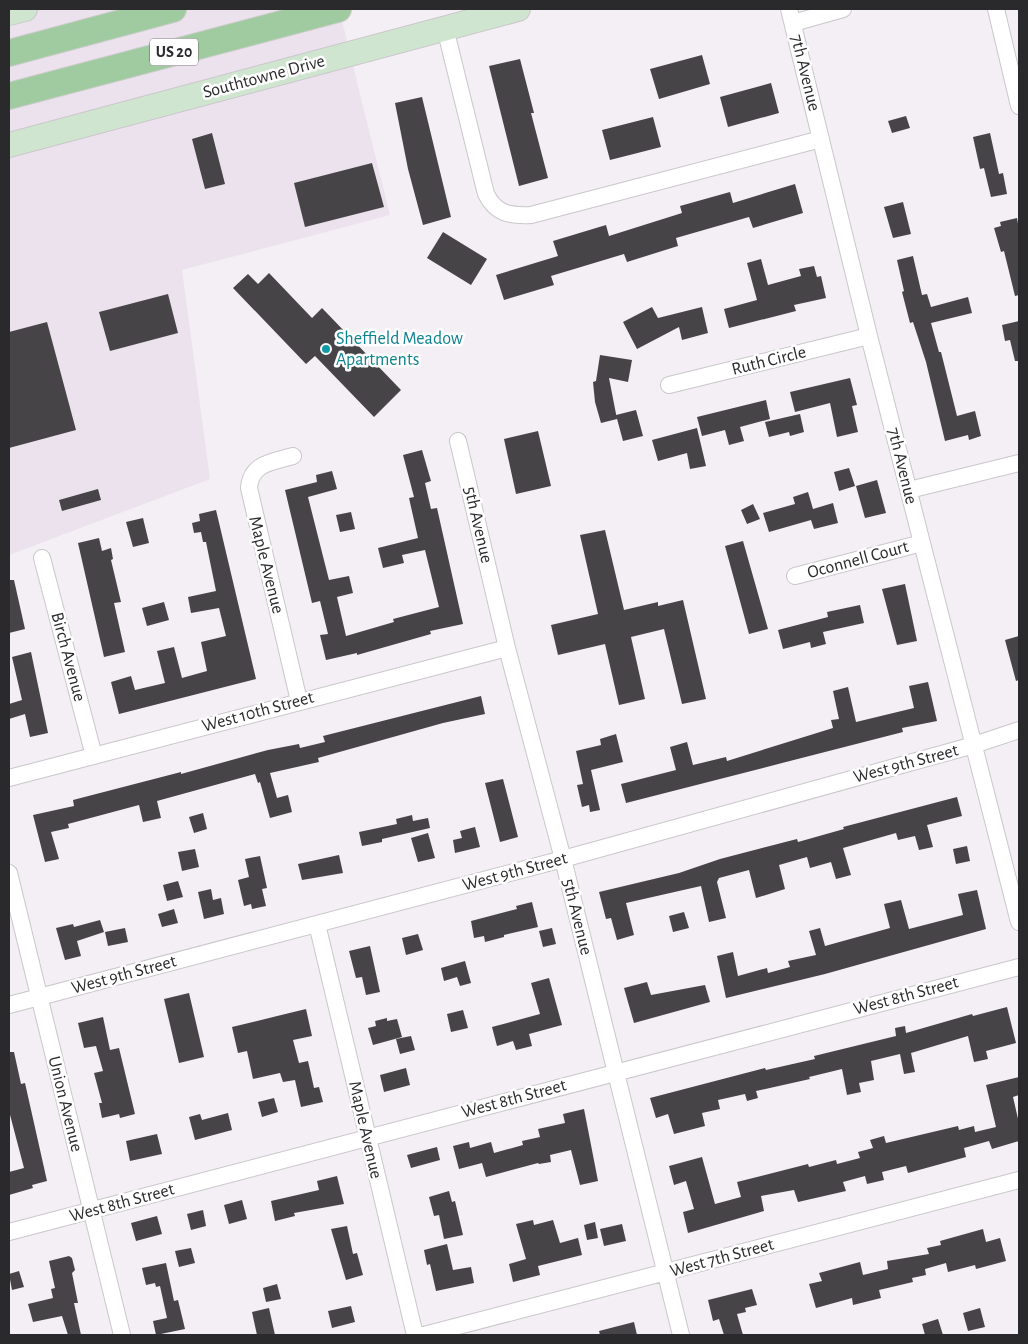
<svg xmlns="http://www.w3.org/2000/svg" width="1028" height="1344" font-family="'Alegreya Sans',sans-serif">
<rect width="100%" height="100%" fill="#f3eff4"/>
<path fill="#ebe2ed" d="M9,9h330l51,206 -208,55 28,209 -201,76z"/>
<path fill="#474448" d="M702,55l8,29 -51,15 -9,-30z
M520,59l14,54h-3l17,65 -29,8 -30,-120z
M771,83l8,30 -51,14 -8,-30z
M422,97l29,120 -28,8 -15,-56 -13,-66z
M906,116l4,12 -18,5 -4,-12z
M653,117l8,30 -51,13 -8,-30z
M212,133l13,51 -20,5 -13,-50z
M990,133l9,41 4,-1 4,21 -16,3 -7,-29 -4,1 -7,-32z
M372,163l12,44 -79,20 -11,-44z
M795,184l8,29 -50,15 -4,-11 -73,21 2,8 -51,16 -3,-8 -73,22 3,9 -50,15 -8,-25 62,-19 -5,-15 53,-16 3,11 73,-23 -2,-7 50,-14 3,11z
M903,202l8,32 -18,4 -9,-31z
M1017,218l2,11v66l-4,1 -11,-45 -3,1 -7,-24 7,-2 -1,-4z
M443,232l44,27 -16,26 -44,-27z
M913,256l9,39 5,-1 4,13 37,-10 4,16 -41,10 8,29h2l16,64 18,-5 6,25 -12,4 -1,-5 -23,6 -19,-79 -13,-40 -3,1 -8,-31 2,-1 -7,-31z
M761,259l7,26 33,-9 -2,-7 15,-3 3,11 4,-1 5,22 -32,7 2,6 -67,17 -5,-19 33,-9 -10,-37z
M269,273l43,45 10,-10 79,82 -27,27 -59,-61 -9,8 -73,-76 15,-14 10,10z
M168,294l10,39 -68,18 -11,-39z
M652,307l6,11 44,-11 6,26 -26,7 -3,-13 -42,22 -14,-27z
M1019,321v40h-4l-5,-21 -5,1 -3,-16z
M47,322l29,108 -67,18v-116z
M600,355l32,5 -4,22 -19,-4 8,41 -16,4 -6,-21 -2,-20 3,-1z
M850,378l7,27 -5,1 6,26 -21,5 -7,-34 -35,9 -5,-20z
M766,400l4,19 -30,8 4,14 -15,4 -4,-15 -23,6 -5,-19z
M636,410l7,26 -20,5 -7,-26z
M800,414l4,18 -14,4 -1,-4 -20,5 -4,-15z
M697,428l9,38 -16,3 -3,-16 -29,8 -6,-21z
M538,431l13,55 -35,8 -12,-55z
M422,450l9,31 -6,2 6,26 6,-1 26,116 -33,7 1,3 -74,21v-2l-31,7 -6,-25 8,-1 -8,-33 -8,2 -27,-113 32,-8 -1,-7 16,-4 5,18 -29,8 21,83 20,-4 4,17 -16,4 9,39 48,-14 -1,-3 46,-12 -14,-57 -23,5 2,8 -21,5 -5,-20 40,-10 -9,-40 5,-1 -11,-42z
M849,468l6,18 -16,5 -5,-19z
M877,480l9,33 -21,5 -9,-32z
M98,489l3,11 -39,11 -3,-11z
M808,492l5,17 20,-6 5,20 -24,6 -3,-9 -42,12 -6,-19 32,-9 -2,-7z
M753,504l7,15 -13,5 -6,-14z
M216,510l40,169 -137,35 -8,-32 20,-6 4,14 30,-7 -8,-32 17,-4 8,31 25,-7 -6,-29 25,-6 -7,-28 -28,5 -3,-16 28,-6 -10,-49h-3l-2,-10 -7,1 -2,-10 8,-2 -1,-7z
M351,512l4,17 -15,3 -4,-17z
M143,518l6,25 -16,4 -7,-25z
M605,530l19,80 34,-8v4l25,-6 23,99 -24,5 -18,-75 -33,8 14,62 -26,6 -14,-61 -47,11 -7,-30 47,-11 -18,-79z
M99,538l3,13 9,-3 2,11 -2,1 10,42 -7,1 11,49 -21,5 -26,-114z
M743,541l25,88 -19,5 -24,-88z
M9,580h5l11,49 -16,4z
M905,584l12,57 -20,4 -15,-56z
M164,602l5,18 -22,6 -5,-18z
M860,605l4,18 -41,9 3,12 -15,4 -1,-6 -27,7 -5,-19 50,-13 -1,-5z
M1019,636v44l-3,1 -11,-41z
M31,652l17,81 -18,4 -5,-23 -16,5v-15l13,-4 -10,-43z
M928,682l9,39 -35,7 1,4 -277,71 -5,-19 55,-14 -6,-23 17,-5 6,23 33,-8 1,4 106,-33 -2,-8 8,-1 -6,-28 15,-4 8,35 58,-14 -5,-22z
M481,696l4,18 -42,9 -125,35 1,4 -49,11 7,25 11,-3 4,17 -22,6 -10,-36 -2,1 -3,-9 -98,27 4,17 -18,4 -4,-17 -71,19 1,4 -18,4 8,27 -14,3 -12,-47 41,-9 -1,-6 108,-28v2l87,-24 31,-6 1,4 25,-6 -2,-6z
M616,734l7,28 -32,8 9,40 -10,2 -1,-7 -7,2 -5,-22 6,-1 -7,-33 25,-6 -1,-6z
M503,779l15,58 -18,5 -15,-59z
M957,797l5,19 -35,9 6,22 -14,3 -4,-14 -17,4 -2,-7 -53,15 8,27 -15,4 -5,-17 -21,6 -3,-11 -28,8 6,24 -29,9 -7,-28 -30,8 -2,4 9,36 -17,4 -8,-36 -75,17 8,32 -17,5 -6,-22 -5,1 -7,-27 80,-19 41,-14 77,-20 1,3 46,-13 -1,-2z
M203,813l4,16 -13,4 -5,-16z
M412,815l1,6 15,-3 2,10 -48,11v3l-20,4 -3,-14 38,-8 -1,-5z
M475,827l5,20 -25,6 -2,-13 9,-2 -2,-7z
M428,833l7,25 -17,4 -7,-24z
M967,846l3,15 -14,3 -3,-15z
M195,849l4,18 -17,4 -4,-19z
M339,855l4,18 -41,7 -4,-16z
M260,856l7,32 -5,1 4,17 -14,3 -1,-5 -7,2 -6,-26 11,-3 -4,-18z
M178,881l5,16 -16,4 -4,-16z
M211,889l2,11 8,-2 3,16 -20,5 -6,-27z
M977,890l9,39 -161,45 -99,24 -9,-42 16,-4 5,24 29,-8 1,5 22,-6 -2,-6 28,-6 -7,-24 11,-3 5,18 65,-18 -6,-24 17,-4 8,29 54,-14 -5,-21z
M532,902l6,25 -34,8v2l-19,5 -1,-6 -10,2 -3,-17 46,-12 -1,-3z
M174,909l4,14 -16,4 -4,-13z
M684,912l5,16 -16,4 -4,-16z
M100,920l4,12 -27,9 4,15 -16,4 -9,-32 17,-4 1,3z
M125,928l3,14 -20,4 -3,-14z
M552,928l4,16 -13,3 -4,-16z
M418,934l5,16 -17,5 -4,-17z
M370,946l10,46 -14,3 -4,-18 -6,1 -7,-27z
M465,961l6,22 -11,3 -3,-9 -13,4 -3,-13z
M549,978l13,47 -33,9 3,12 -16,4 -3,-9 -16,5 -5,-19 48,-13 -9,-31z
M647,982l4,13 54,-10 5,17 -76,21 -10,-35z
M189,993l15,64 -25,6 -15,-64z
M1007,1007l9,36 -30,8 2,8 -14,3 -6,-26 -57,17 4,19 -11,2 -4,-20 -29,7 3,19 -15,3 2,9 -14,3 -5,-26 -33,8 1,2 -54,12 2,7 -11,3 -2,-7 -27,6 2,9 -18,4 3,13 -31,8 -6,-20 -12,4 -6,-20 115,-30 1,2 49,-11 -1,-3 82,-20 -1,-8 10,-2 1,7 66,-19 1,2z
M306,1009l6,27 -19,4 6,23 9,-2 6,27 5,-1 4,15 -22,5 -6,-27 -12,2 -3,-9 -27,6 -6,-28 -9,2 -6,-26z
M463,1010l5,18 -17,4 -4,-18z
M103,1017l7,33 9,-2 16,66 -15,4 -1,-4 -17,4 -3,-15h3l-8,-30 9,-2 -7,-25 -12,2 -6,-25z
M387,1018v3l10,-2 5,18 -29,8 -5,-17 8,-2 -1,-5z
M411,1036l4,14 -15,4 -4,-15z
M9,1052h5l7,32 4,-1 22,98 -15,4 1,3 -24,7v-23l15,-4 -15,-57z
M406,1068l4,17 -26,7 -4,-17z
M1019,1077v18l-6,2 6,26v18l-27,8 -3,-8 -25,7 2,9 -58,16 -2,-7 -24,6 2,8 -17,4 -2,-8 -22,6 3,9 -48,11 -4,-12 -33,6 3,15 -76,22 -5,-21 11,-3 -8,-28 -12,4 -5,-19 33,-9 13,47 26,-7 -4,-15 71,-18 1,3 27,-7 1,4 23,-6 -2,-6 15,-4 -3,-8 14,-4 2,7 72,-17 1,4 15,-4 1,6 21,-5 -10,-42z
M274,1098l4,14 -16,5 -4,-15z
M584,1109l14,72 -18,4 -9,-35 -21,5 1,7 -12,2 -1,-1 -52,14 -4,-14 -23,6 -6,-23 16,-4 1,6 21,-6 3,11 29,-8 -1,-4 18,-4 -2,-8 27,-6 -2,-9z
M228,1113l4,17 -37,10 -6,-23 11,-3 2,6z
M157,1134l5,20 -32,7 -4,-20z
M437,1147l3,13 -29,8 -4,-13z
M337,1176l7,28 -50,9 1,3 -20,5 -4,-20 48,-11 -2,-9z
M449,1191l3,11 3,-1 8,34 -19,4 -5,-24 -5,1 -5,-19z
M242,1200l5,19 -18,5 -5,-19z
M203,1210l3,16 -15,4 -4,-16z
M157,1216l5,18 -26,7 -5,-18z
M533,1220l1,5 19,-5 7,23 18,-5 4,17 -44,11 2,9 -27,7 -4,-18 17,-5 -10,-35z
M595,1222l3,16 -11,2 -3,-15z
M622,1224l4,17 -22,5 -4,-17z
M347,1226l6,28 4,-1 6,22 -17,5 -15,-51z
M983,1229l3,13 14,-4 6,23 -30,8 -1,-4 -27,7 -2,-9 -21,6 1,6 -14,3 1,4 -34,8 2,8 -28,7 -1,-7 -36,10 -7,-24 13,-3 -3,-8 41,-11 3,13 25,-6 -1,-8 42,-7 -2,-6 14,-3 -1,-4z
M447,1244l6,26 18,-3 3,16 -38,8 -6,-27 -3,1 -3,-15z
M191,1248l4,15 -16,4 -4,-16z
M69,1256l3,2 3,12 -3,3 6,30h-4l7,32h-13l-6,-19 -29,6 -5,-18 25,-6 -2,-9 4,-1 -6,-27z
M166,1263l8,38 4,-1 7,29 -29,6 -3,-14 14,-3 -7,-32 -4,1 -1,-4 -9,2 -4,-17z
M19,1271l5,16 -12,3 -3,-16z
M277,1284l4,15 -15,3 -3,-14z
M752,1289l5,16 -12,3 1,4 -9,2 6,21h-19l-5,-16 -6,2 -5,-21z
M351,1306l4,16 -23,6 -4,-17z
M269,1308l6,27h-18l-5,-23z
M980,1308l5,19 -17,4 -5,-18z
M938,1319l5,16h-18l-3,-11z
M634,1322l3,13h-37l-1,-4z"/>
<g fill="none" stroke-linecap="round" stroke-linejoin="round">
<g stroke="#cac7cb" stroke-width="18">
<path id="street" d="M789,9l80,327 150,586
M996,9l23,97
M793,23l50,-14
M445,28l41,166c10,20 24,22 45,21l290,-76
M669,385l200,-49
M458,441l49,207 56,211 118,476
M293,456c-21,6 -42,7 -44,32l50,213
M909,490l110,-27
M42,558l52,198
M795,576l127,-33
M9,778l498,-130
M9,873l113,462
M317,924l98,411
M9,1005l554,-146 411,-114 45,-15
M9,1232l1010,-265
M424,1335l595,-155"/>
</g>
<g stroke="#cac7cb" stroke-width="26">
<path id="secondary" d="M9,13l16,-4
M9,145l509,-136"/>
</g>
<g stroke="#ccc" stroke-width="28">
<path id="primary" d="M9,53l164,-44
M9,96l329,-87"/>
</g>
<use href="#street" stroke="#fff" stroke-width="16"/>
<use href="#secondary" stroke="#d0e5d0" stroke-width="24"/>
<use href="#primary" stroke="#a0cba0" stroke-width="26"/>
</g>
<circle fill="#0f9aa8" stroke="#fffeff" stroke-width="2" cx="326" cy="349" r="5"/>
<g text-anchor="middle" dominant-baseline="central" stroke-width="5" stroke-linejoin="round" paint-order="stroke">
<rect fill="#fffeff" stroke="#6a696b" stroke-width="1" x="150" y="38.5" width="48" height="27" rx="4"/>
<g font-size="16" font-weight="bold" fill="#2a292b">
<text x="174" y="52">US 20</text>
</g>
<g font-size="18" fill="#2a292b" stroke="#fffeff">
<text transform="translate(805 73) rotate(76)">7th Avenue</text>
<text transform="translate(264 77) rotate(-15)">Southtowne Drive</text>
<text transform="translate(769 361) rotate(-14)">Ruth Circle</text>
<text transform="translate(902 466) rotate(76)">7th Avenue</text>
<text transform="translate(478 525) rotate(77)">5th Avenue</text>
<text transform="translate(858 560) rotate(-15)">Oconnell Court</text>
<text transform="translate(266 565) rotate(76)">Maple Avenue</text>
<text transform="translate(68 657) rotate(75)">Birch Avenue</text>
<text transform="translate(258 712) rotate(-15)">West 10th Street</text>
<text transform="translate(906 764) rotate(-15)">West 9th Street</text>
<text transform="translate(515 872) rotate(-15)">West 9th Street</text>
<text transform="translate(577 917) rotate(76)">5th Avenue</text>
<text transform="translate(124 975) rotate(-15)">West 9th Street</text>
<text transform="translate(906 996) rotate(-15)">West 8th Street</text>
<text transform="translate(514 1099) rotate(-15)">West 8th Street</text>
<text transform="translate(65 1104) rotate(76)">Union Avenue</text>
<text transform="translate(365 1130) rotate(77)">Maple Avenue</text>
<text transform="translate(122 1203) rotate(-15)">West 8th Street</text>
<text transform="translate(722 1258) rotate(-15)">West 7th Street</text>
</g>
<g font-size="18" fill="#0d838f" stroke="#fffeff" text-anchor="start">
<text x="336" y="339">Sheffield Meadow<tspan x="336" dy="21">Apartments</tspan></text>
</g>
</g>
<rect width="1028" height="1344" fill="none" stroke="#2a292b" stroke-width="20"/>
</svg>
